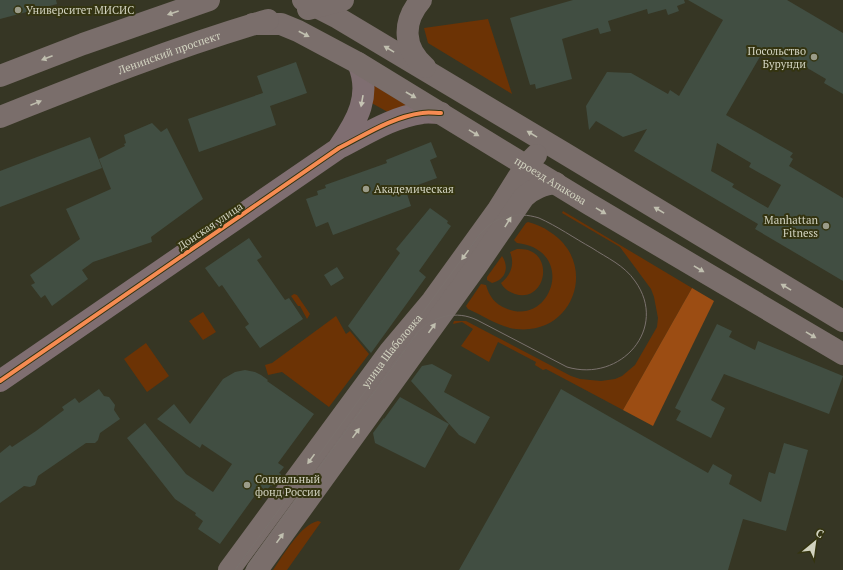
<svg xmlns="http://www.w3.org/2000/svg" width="843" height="570" font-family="'PT Serif',serif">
<rect width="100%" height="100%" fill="#363624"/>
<path fill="#6c3305" d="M488,19l24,75 -84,-51 -4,-15z
M370,83l40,24 -17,8 -25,-14z
M563,211l129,77 -69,122 -77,-41 -3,1 -8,-5 1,-3 -38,-20 -9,20 -28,-16 12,-17 -11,-7 -9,2 1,-3h12l105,55 9,3 21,2 14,-2 7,-3 13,-11 22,-38 1,-9 -4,-21 -3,-8 -31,-42 -58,-34z
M528,222c8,2 15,5 22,10 49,31 24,104 -34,97 -17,-2 -32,-13 -48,-20l-2,-3 15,-22 5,1c3,11 9,19 19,23 46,21 73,-58 12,-65l-3,-3 12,-17z
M517,249c39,-3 31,55 -2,45 -6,-2 -11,-5 -14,-11 10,-8 14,-19 9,-31z
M502,256c8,12 3,24 -10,27l-5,-3v-3z
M294,294l3,1 13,19 -3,5 -7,-13h-2l-7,-10z
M203,312l13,20 -13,8 -14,-19z
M336,316l10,18 4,-3 19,23 -40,53 -47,-35 -14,3 -3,-10 7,-2z
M146,343l23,33 -22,16 -23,-33z
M318,521l3,1 -34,48h-14c10,-14 28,-46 45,-49z"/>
<path fill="#9c4d13" d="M692,288l22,13 -61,125 -30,-16z"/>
<path fill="#414e42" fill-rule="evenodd" d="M0,0h56l1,4 -57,15z
M573,0h111l1,3 -8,3 2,5 -11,4 -2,-6 -18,5 -1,-5 -39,12 3,10 -11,3 -2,-6 -36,11 10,40 -36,10 -1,-5 -5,1 -20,-67z
M688,0h99l56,33v61l-19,-11 2,-4 -34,-20 -2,4 -25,-15 -39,67 67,38 -3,4 3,2 -4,7 54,32v83l-88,-52 3,-5 -124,-73 13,-22 -24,8 -27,-16 -7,9 -3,-24 21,-34 24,1 37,21 2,-4 9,6 44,-76zM717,143l34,20 -2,4 32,18 -13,23 -36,-21 2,-3 -23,-13z
M296,62l11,31 -37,13 6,19 -77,27 -11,-33 75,-26 -6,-17z
M152,123l9,9 6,-4 36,71 -52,38 1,5 -59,20 -11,8 6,9 -36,27 -7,-11 -4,3 -10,-13 4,-2 -5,-8 50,-36 -14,-30 45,-20 -12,-30 26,-13 -1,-2 2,-1 -2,-8z
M90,137l12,31 -102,39v-36z
M431,142l6,15 -7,3 7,18 -33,12 2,1 5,15 -78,29 -5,-13 -12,5 -10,-28 12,-4 -1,-4 9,-3 -1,-3 62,-22 -1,-3z
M430,208l18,13 -1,2 4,3 -32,45 7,6 -55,76 -23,-27 52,-73 -4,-4z
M249,238l13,19 -5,3 28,40 4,-2 14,21 -43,29 -15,-21 4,-3 -27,-39 -3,2 -14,-19z
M337,267l7,11 -13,8 -7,-11z
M717,324l15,7 -3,6 26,13 3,-9 85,35 -14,38 -105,-40 -13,26 14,8 -14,30 -35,-18 5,-9 -6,-3z
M432,364l20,11 -8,17 46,25 -15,27 -16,-9 -48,-54 11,-15z
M245,370l10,2 6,3 7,5 -1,1 47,33 -36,49 6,4 -5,6 2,1 -1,3 -8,9 -1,-1 -5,6 -5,-4 -41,57 -22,-15 5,-8 -8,-6 1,-2 -21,-14 -48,-61 18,-15 41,51 27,18 19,-28 -30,-20 -2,4 -43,-29 17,-15 16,20 33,-45 12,-7z
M99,389l5,7 5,1 6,8 -1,5 6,9 -20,14 -2,7 -3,3h-9l-48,33 -3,9 -5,2 -6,-1 -24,17v-50l10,-8 2,2 24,-16 28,-21 -2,-3 13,-9 4,5z
M561,389l147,84 5,-9 19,11 -3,9 32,18 8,-30 6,2 9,-31 24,7 -22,81 -43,-12 -15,51h-269z
M400,397l49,27 -24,44 -50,-25 -2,-10 11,-15v1z"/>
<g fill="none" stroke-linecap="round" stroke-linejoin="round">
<path stroke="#7f6e71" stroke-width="22" d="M339,147c18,-26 33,-52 19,-84
M0,381l339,-233c26,-13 53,-31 83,-35 6,-1 13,0 19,0"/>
<g stroke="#7a6e6b" stroke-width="22">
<path d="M303,0l35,18 226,135 279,168"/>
<path d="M421,0c-19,22 -18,48 4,67"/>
<path d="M308,9l35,-9"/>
<path id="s1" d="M253,24h28l17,7 60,32 231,141 254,150"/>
<path d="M0,76l83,-32 126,-44"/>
<path id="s2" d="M0,117c88,-35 176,-70 268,-97"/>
<path id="s3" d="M229,570l161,-219 42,-50 65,-90 29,-46 10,-10"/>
<path d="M257,570l221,-306 46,-67c10,-9 19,-12 32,-14"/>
</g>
<path stroke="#7a716d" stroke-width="1" d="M235,570l245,-336c15,-18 37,-23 59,-16 18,8 35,20 53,30 15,10 32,17 43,33 34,47 -14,102 -68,86l-90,-47c-21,-10 -43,-4 -59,12l-173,238"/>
<g stroke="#343411" stroke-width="6">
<path id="cycleway" d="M0,381l339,-233c26,-13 53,-31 83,-35 6,-1 13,0 19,0"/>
</g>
<use href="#cycleway" stroke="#f68b52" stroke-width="4"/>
</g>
<defs><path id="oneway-solid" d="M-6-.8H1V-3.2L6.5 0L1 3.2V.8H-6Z"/></defs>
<g fill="#c0bfaf">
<use href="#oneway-solid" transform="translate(173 13) rotate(161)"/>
<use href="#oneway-solid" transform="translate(304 34) rotate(28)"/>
<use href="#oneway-solid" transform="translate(389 49) rotate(-149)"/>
<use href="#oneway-solid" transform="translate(47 58) rotate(159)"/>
<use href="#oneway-solid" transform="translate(411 95) rotate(30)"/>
<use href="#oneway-solid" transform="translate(36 103) rotate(-22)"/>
<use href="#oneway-solid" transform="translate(474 133) rotate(31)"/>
<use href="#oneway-solid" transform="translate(532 134) rotate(-149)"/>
<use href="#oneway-solid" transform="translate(659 210) rotate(-149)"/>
<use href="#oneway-solid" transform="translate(601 211) rotate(31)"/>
<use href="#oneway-solid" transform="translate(508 222) rotate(-58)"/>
<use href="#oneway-solid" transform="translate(465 255) rotate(126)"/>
<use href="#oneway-solid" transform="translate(699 269) rotate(31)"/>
<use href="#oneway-solid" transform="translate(786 287) rotate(-149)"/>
<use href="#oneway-solid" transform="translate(432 328) rotate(-54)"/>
<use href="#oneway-solid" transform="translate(811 335) rotate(31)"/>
<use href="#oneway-solid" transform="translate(356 433) rotate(-54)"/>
<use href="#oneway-solid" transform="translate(311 459) rotate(126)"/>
<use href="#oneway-solid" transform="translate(280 538) rotate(-54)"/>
</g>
<use fill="#c6c4b4" href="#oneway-solid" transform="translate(362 101) rotate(100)"/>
<g fill="#9b9c89" stroke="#343411" stroke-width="1.5">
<circle cx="18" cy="10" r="4"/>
<circle cx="814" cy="57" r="4"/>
<circle cx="366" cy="189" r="4"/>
<circle cx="826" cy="226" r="4"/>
<circle cx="247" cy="485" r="4"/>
</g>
<g text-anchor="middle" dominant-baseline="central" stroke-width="4" stroke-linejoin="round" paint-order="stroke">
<g font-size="11" fill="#d2d3c0" stroke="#343411" text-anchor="start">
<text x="26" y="10">Университет МИСИС</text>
<text x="806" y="51" text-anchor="end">Посольство<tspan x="806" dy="13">Бурунди</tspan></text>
<text x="374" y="189">Академическая</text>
<text x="818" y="220" text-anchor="end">Manhattan<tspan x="818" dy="13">Fitness</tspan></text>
<text x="255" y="479">Социальный<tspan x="255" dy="13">фонд России</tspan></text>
</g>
<g font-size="11" fill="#d2d3c0" stroke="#343411">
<text stroke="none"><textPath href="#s2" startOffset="181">Ленинский проспект</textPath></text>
<text stroke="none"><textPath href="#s1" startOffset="340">проезд Апакова</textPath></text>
<text transform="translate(210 226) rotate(-34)">Донская улица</text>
<text stroke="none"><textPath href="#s3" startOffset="273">улица Шаболовка</textPath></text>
</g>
</g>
<g transform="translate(815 542) rotate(29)" stroke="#343411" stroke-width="3" paint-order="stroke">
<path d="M0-3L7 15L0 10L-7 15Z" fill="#d2d3c0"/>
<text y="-6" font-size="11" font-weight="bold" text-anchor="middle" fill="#d2d3c0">С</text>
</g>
</svg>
